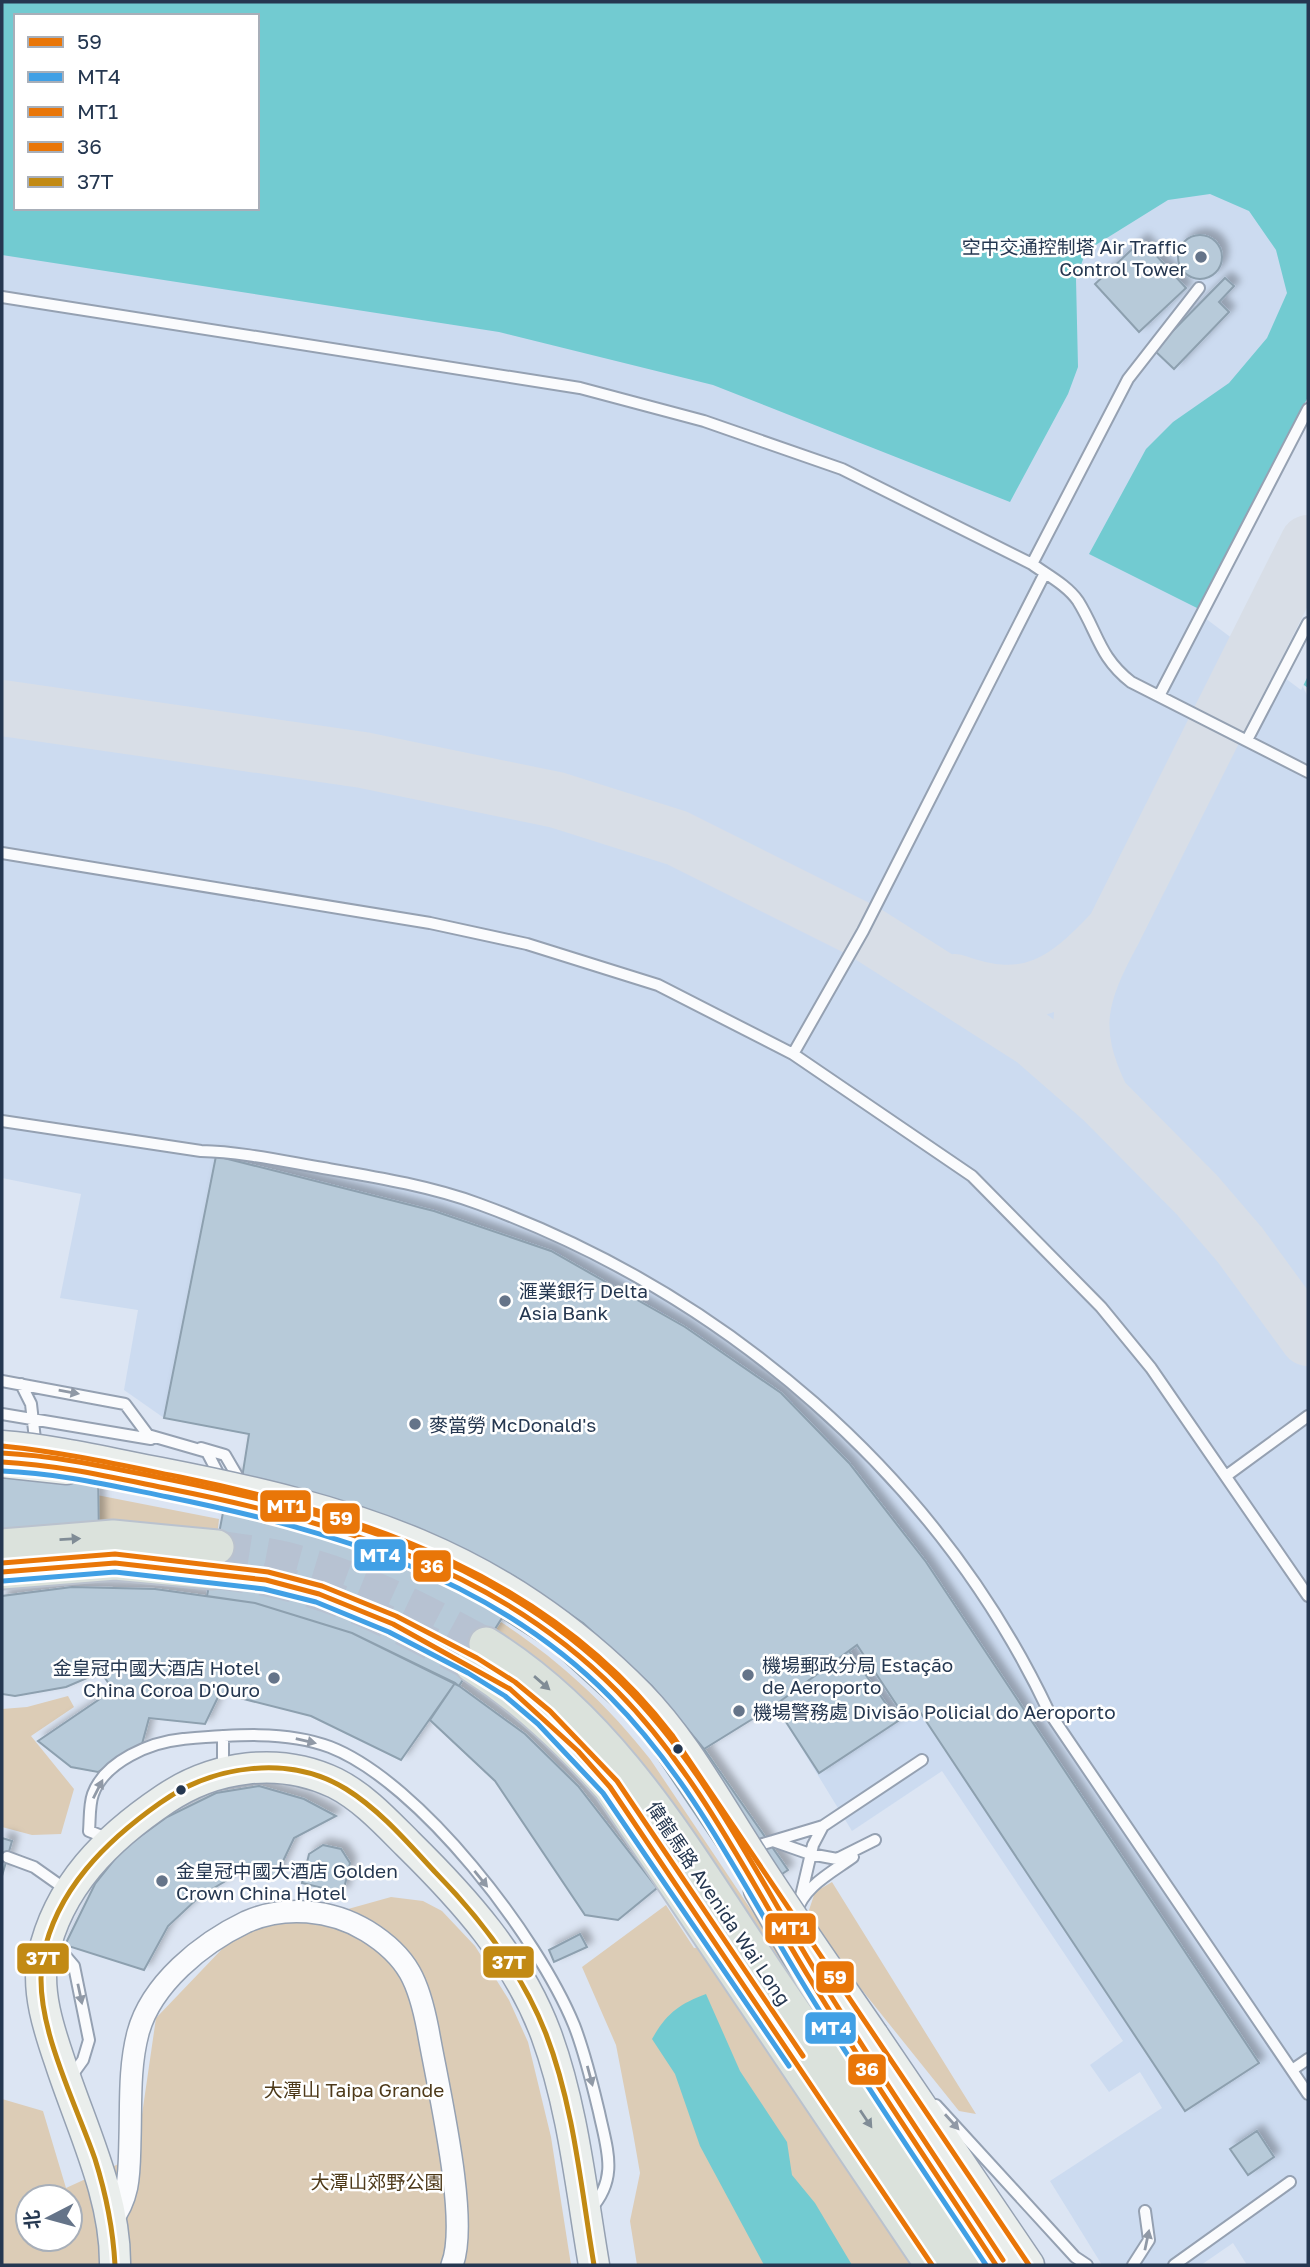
<svg xmlns="http://www.w3.org/2000/svg" width="1310" height="2267" font-family="'Golos Text','Noto Sans SC',sans-serif">
<defs>
<filter id="shadow"><feDropShadow dx="6" dy="-6" stdDeviation="3.5" flood-color="#0004"/></filter>
</defs>
<rect width="100%" height="100%" fill="#dce5f3"/>
<path fill="#ccdbf0" fill-rule="evenodd" d="M2,2h1306v674l-5,11 5,10v1568h-61l-14,-22 -32,22h-99l-52,-84 112,-73 -22,-36 -31,20 -19,-27 33,-24 -181,-270 -90,60 -77,-126 -71,44 -52,-63 -408,-219 5,-33 -85,-16 -40,-28 14,-80 -78,-12 21,-104 -79,-16zM16,16h241v192h-241z"/>
<path fill="#dcccb6" fill-rule="evenodd" d="M2,1484l54,3 163,32 -2,18 -215,-5z
M501,1622c58,38 106,82 149,137l275,410 -433,-534z
M68,1696l6,11 -43,29 43,53 -13,45 -29,1 -30,-8v-118l25,-2z
M832,1882l144,232 -17,-3 -142,-177 -9,-21 7,-21z
M391,1897l32,4 19,10 33,35 34,54 19,42 23,95 20,128h-569v-166l41,12 23,77 70,-32 20,-138 90,-94 77,-8zM28,2197h42v42h-42z
M666,1905l28,43 8,-1 213,318h-278l-7,-44 10,-48 -7,-40 -17,-88 -34,-78z"/>
<path fill="#72cbd1" fill-rule="evenodd" d="M2,2h1306v686l-105,-77 -114,-57 57,-105 27,-27 56,-39 38,-45 20,-45 -11,-43 -27,-39 -39,-17 -42,6 -82,51 -10,28 2,88 -10,27 -58,108 -297,-117 -214,-53 -497,-77zM16,16h241v192h-241z
M706,1994l34,77 47,71 5,33 23,28 37,62h-88l-64,-119 -25,-72 -23,-35c14,-25 27,-35 54,-45z"/>
<path fill="#dce5f3" d="M1308,397v279l-7,14 -104,-78z"/>
<g fill="none" stroke-linecap="round" stroke-linejoin="round">
<path stroke="#d8dee7" stroke-width="56" d="M2,708l361,52 194,40 120,38 186,93 170,108 69,60 95,96 43,50 68,93
M1114,930l194,-387
M955,982c73,27 110,1 159,-52 -35,64 -46,100 -12,169"/>
</g>
<path fill="#b7cad9" stroke="#8da0af" stroke-width="2" filter="url(#shadow)" d="M1178 257a22 22 0 1 1 44 0a22 22 0 1 1-44 0Z
M1142,240l44,48 -47,44 -44,-48z
M1225,278l9,8 -15,16 10,10 -55,57 -20,-19z
M216,1156l218,55 117,40 134,76 96,66 68,70 77,99 333,501 -74,48 -267,-402 -14,7 -47,-71 -82,60 -71,44 -52,-63 -69,-63 -69,-47 -91,-44 -181,-54 7,-44 -85,-16z
M2,1468l96,1 1,72 -97,2z
M230,1476l193,56 91,44 69,47 69,63 52,63 84,121 -38,25 -101,-150 -26,-30 -71,-65 -50,-32 -43,68 -107,-53 -97,-30 -48,-7z
M72,1587l83,2 100,14 97,30 103,50 -54,77 -90,-44 -91,-23 -15,31 -56,-6 -7,26 -44,28 -27,-5 -33,-26 75,-51 -12,-18 -35,15 -51,9 -13,-2v-98z
M849,1651l49,70 -79,52 -44,-68z
M455,1683l70,51 53,52 79,102 -39,32 -33,-5 -90,-134 -65,-61z
M259,1786l45,13 32,17 -42,22 -19,40 -13,-8 -28,6 -35,21 -31,29 -24,44 -79,-25 30,-61 28,-35 44,-32 49,-24z
M2,1838l10,3 -10,35z
M323,1845l18,4 9,14 -7,30 -41,-10 7,-29z
M580,1934l7,13 -33,15 -5,-12z
M1257,2131l17,26 -26,18 -18,-26z"/>
<g fill="none" stroke-linecap="round" stroke-linejoin="round">
<path stroke="#b7c2d2" stroke-width="33" stroke-dasharray="33 17" stroke-linecap="butt" d="M217,1547c30,4 61,8 90,17 63,18 122,49 179,80
M212,1572c28,4 56,7 84,15 62,16 120,49 176,78"/>
<g stroke="#95a1b2" stroke-width="14">
<path id="lane" d="M2,297l578,91 124,33 138,48 190,95c15,11 35,21 46,37 20,32 21,56 53,81l177,90
M1032,564l96,-185 71,-91
M1159,696l149,-287
M1247,740l61,-117
M2,853l428,70 97,21 131,41 135,69 179,122 129,131 50,61 157,228
M793,1054l70,-123 182,-358
M2,1121l199,30c41,1 81,10 122,17 52,9 107,18 156,36 246,90 458,271 570,508l259,382
M2,1381l123,23 23,31 59,17 15,29
M21,1384l10,20 5,44
M2,1414l149,25
M201,1448l24,7 18,31
M1226,1476l82,-60
M223,1736v34
M109,1839l-20,-8c1,-11 0,-26 4,-37 12,-33 58,-52 90,-55 47,-4 103,-9 147,8 90,35 208,190 244,278 11,28 18,58 25,87 8,38 20,66 -9,98
M773,1841l50,-15 99,-66
M749,1848l24,-7 37,13 27,5 38,-19
M7,1857l27,10 34,24
M801,1896l12,-51 10,-19
M796,1913c8,-27 35,-40 57,-56
M52,1940l22,26 15,74 -6,20 -13,18
M1292,2070l16,-11
M936,2105l139,152 12,8
M1133,2265l16,-25 -4,-29
M1174,2265l116,-83"/>
</g>
<g stroke="#95a1b2" stroke-width="24">
<path id="street" d="M110,2223c21,-27 19,-52 20,-85 1,-35 -1,-71 8,-105 13,-49 64,-90 108,-111 38,-17 85,-13 121,9 42,26 52,52 61,99 9,53 42,190 24,235"/>
</g>
<g stroke="#95a1b2" stroke-width="33">
<path id="secondary" d="M2,1462l65,7
M759,1890l51,88 186,287
M873,2035l156,230
M115,2265c1,-69 -34,-138 -55,-203 -11,-32 -24,-71 -17,-106 15,-70 64,-118 122,-157 49,-33 114,-43 170,-16 28,14 51,39 73,61 56,55 110,115 138,190 27,73 35,155 48,231"/>
</g>
<g stroke="#bac2ce" stroke-width="37">
<path id="primary" d="M2,1546l111,-9 104,10
M2,1572l113,-9 97,9
M486,1644c130,81 201,211 285,335 65,95 132,189 192,286
M472,1665c53,34 96,75 138,122l322,478"/>
</g>
<use href="#lane" stroke="#fafbfd" stroke-width="10"/>
<use href="#street" stroke="#fafbfd" stroke-width="21"/>
<use href="#secondary" stroke="#eaeeec" stroke-width="30"/>
<use href="#primary" stroke="#dbe2dc" stroke-width="33"/>
<g stroke="#95a1b2" stroke-width="33" stroke-linecap="butt">
<path id="secondary-bridge" d="M2,1446c53,4 107,17 159,27 190,37 338,80 478,222 44,45 75,102 109,155 40,63 83,124 125,185"/>
</g>
<use href="#secondary-bridge" stroke="#eaeeec" stroke-width="30"/>
<g stroke="#fff" stroke-width="10">
<path id="bus-1" d="M2,1446c60,6 119,19 178,31 187,38 371,100 492,258l357,530
M2,1572l113,-9 151,17 53,14 74,30 117,65 68,62 32,36 322,478"/>
</g>
<g stroke="#fff" stroke-width="10">
<path id="bus-2" d="M2,1471c56,2 111,15 166,26 162,33 323,79 442,200 81,81 133,188 192,285 58,96 122,189 184,283
M3,1581l112,-9 149,17 52,13 73,30 79,41 37,23 33,28 65,69 186,273"/>
</g>
<g stroke="#fff" stroke-width="10">
<path id="bus-3" d="M2,1453c58,3 114,16 170,27 168,34 324,79 449,203 83,82 135,191 195,289 60,98 125,193 187,288
M2,1563l113,-9 153,18 54,14 74,30 81,42 38,24 35,29 67,70 186,275"/>
</g>
<g stroke="#fff" stroke-width="10">
<path id="bus-4" d="M2,1462c57,3 113,16 168,27 164,32 326,79 447,202 81,82 133,190 193,288 59,97 124,191 186,286"/>
</g>
<g stroke="#fff" stroke-width="10">
<path id="bus-5" d="M115,2265c-2,-37 -9,-71 -20,-106 -20,-58 -64,-141 -52,-202 13,-67 63,-116 117,-154 53,-38 129,-49 186,-14 34,21 62,54 89,83 46,47 87,100 111,162 28,73 35,154 48,231"/>
</g>
<use href="#bus-1" stroke="#e97608" stroke-width="5"/>
<use href="#bus-2" stroke="#41a0e5" stroke-width="5"/>
<use href="#bus-3" stroke="#e97608" stroke-width="5"/>
<use href="#bus-4" stroke="#e97608" stroke-width="5"/>
<use href="#bus-5" stroke="#c28a14" stroke-width="5"/>
</g>
<defs><path id="oneway-solid" d="M-6-.8H1V-3.2L6.5 0L1 3.2V.8H-6Z" transform="scale(1.75)"/></defs>
<g fill="#9099a6">
<use href="#oneway-solid" transform="translate(69 1392) rotate(10)"/>
<use href="#oneway-solid" transform="translate(306 1741) rotate(13)"/>
<use href="#oneway-solid" transform="translate(98 1789) rotate(-63)"/>
<use href="#oneway-solid" transform="translate(481 1879) rotate(51)"/>
<use href="#oneway-solid" transform="translate(80 1994) rotate(78)"/>
<use href="#oneway-solid" transform="translate(590 2076) rotate(75)"/>
<use href="#oneway-solid" transform="translate(952 2122) rotate(48)"/>
<use href="#oneway-solid" transform="translate(1147 2240) rotate(-78)"/>
</g>
<g fill="#808c96">
<use href="#oneway-solid" transform="translate(70 1539) rotate(-3)"/>
<use href="#oneway-solid" transform="translate(542 1683) rotate(41)"/>
<use href="#oneway-solid" transform="translate(866 2119) rotate(56)"/>
</g>
<g fill="#657489" stroke="#fff" stroke-width="2.5">
<circle cx="1201" cy="257" r="7"/>
<circle cx="505" cy="1301" r="7"/>
<circle cx="415" cy="1424" r="7"/>
<circle cx="748" cy="1675" r="7"/>
<circle cx="274" cy="1678" r="7"/>
<circle cx="739" cy="1711" r="7"/>
<circle cx="162" cy="1881" r="7"/>
</g>
<g fill="#253750" stroke="#fff" stroke-width="2.5">
<circle cx="678" cy="1749" r="6"/>
<circle cx="181" cy="1790" r="6"/>
</g>
<g text-anchor="middle" dominant-baseline="central" stroke-width="5" stroke-linejoin="round" paint-order="stroke">
<g font-size="19" fill="#253750" stroke="#fff" text-anchor="start">
<text x="1187" y="246" text-anchor="end">空中交通控制塔 Air Traffic<tspan x="1187" dy="22">Control Tower</tspan></text>
<text x="519" y="1290">滙業銀行 Delta<tspan x="519" dy="22">Asia Bank</tspan></text>
<text x="429" y="1424">麥當勞 McDonald's</text>
<text x="762" y="1664">機場郵政分局 Estação<tspan x="762" dy="22">de Aeroporto</tspan></text>
<text x="260" y="1667" text-anchor="end">金皇冠中國大酒店 Hotel<tspan x="260" dy="22">China Coroa D'Ouro</tspan></text>
<text x="753" y="1711">機場警務處 Divisão Policial do Aeroporto</text>
<text x="176" y="1870">金皇冠中國大酒店 Golden<tspan x="176" dy="22">Crown China Hotel</tspan></text>
</g>
<g font-size="19" fill="#253750" stroke="#fff">
<text transform="translate(719 1903) rotate(56)">偉龍馬路 Avenida Wai Long</text>
</g>
<g font-size="19" fill="#4d3919" stroke="#fff">
<text x="354" y="2089">大潭山 Taipa Grande</text>
<text x="377" y="2181">大潭山郊野公園</text>
</g>
</g>
<g stroke="#fff" stroke-width="2.5">
<rect x="259" y="1489" width="53" height="34" rx="7" fill="#e97608"/>
<rect x="321" y="1502" width="40" height="33" rx="7" fill="#e97608"/>
<rect x="353" y="1538" width="54" height="34" rx="7" fill="#41a0e5"/>
<rect x="412" y="1549" width="40" height="34" rx="7" fill="#e97608"/>
<rect x="764" y="1912" width="53" height="33" rx="7" fill="#e97608"/>
<rect x="16" y="1942" width="54" height="33" rx="7" fill="#c28a14"/>
<rect x="482" y="1945" width="53" height="34" rx="7" fill="#c28a14"/>
<rect x="815" y="1960" width="40" height="34" rx="7" fill="#e97608"/>
<rect x="804" y="2011" width="53" height="34" rx="7" fill="#41a0e5"/>
<rect x="847" y="2053" width="40" height="33" rx="7" fill="#e97608"/>
</g>
<g font-size="19" text-anchor="middle" font-weight="bold" fill="#fff">
<text x="286" y="1513">MT1</text>
<text x="341" y="1525">59</text>
<text x="380" y="1562">MT4</text>
<text x="432" y="1573">36</text>
<text x="790" y="1935">MT1</text>
<text x="43" y="1965">37T</text>
<text x="509" y="1969">37T</text>
<text x="835" y="1984">59</text>
<text x="831" y="2035">MT4</text>
<text x="867" y="2076">36</text>
</g>
<rect width="1310" height="2267" fill="none" stroke="#253750" stroke-width="7"/>
<rect x="14" y="14" width="245" height="196" fill="#ffffff" stroke="#a8afb9" stroke-width="2"/>
<rect x="28" y="37" width="35" height="10" fill="#e97608" stroke="#a8afb9" stroke-width="2"/>
<text x="77" y="49" font-size="21" fill="#253750">59</text>
<rect x="28" y="72" width="35" height="10" fill="#41a0e5" stroke="#a8afb9" stroke-width="2"/>
<text x="77" y="84" font-size="21" fill="#253750">MT4</text>
<rect x="28" y="107" width="35" height="10" fill="#e97608" stroke="#a8afb9" stroke-width="2"/>
<text x="77" y="119" font-size="21" fill="#253750">MT1</text>
<rect x="28" y="142" width="35" height="10" fill="#e97608" stroke="#a8afb9" stroke-width="2"/>
<text x="77" y="154" font-size="21" fill="#253750">36</text>
<rect x="28" y="177" width="35" height="10" fill="#c28a14" stroke="#a8afb9" stroke-width="2"/>
<text x="77" y="189" font-size="21" fill="#253750">37T</text>
<g transform="translate(49 2218) rotate(264)"><circle r="33" fill="#ffffff" stroke="#a8afb9" stroke-width="2"/>
<path d="M0-5L12 26L0 18L-12 26Z" fill="#657489"/>
<text y="-10" font-size="19" font-weight="bold" text-anchor="middle" fill="#253750">北</text>
</g>
</svg>
